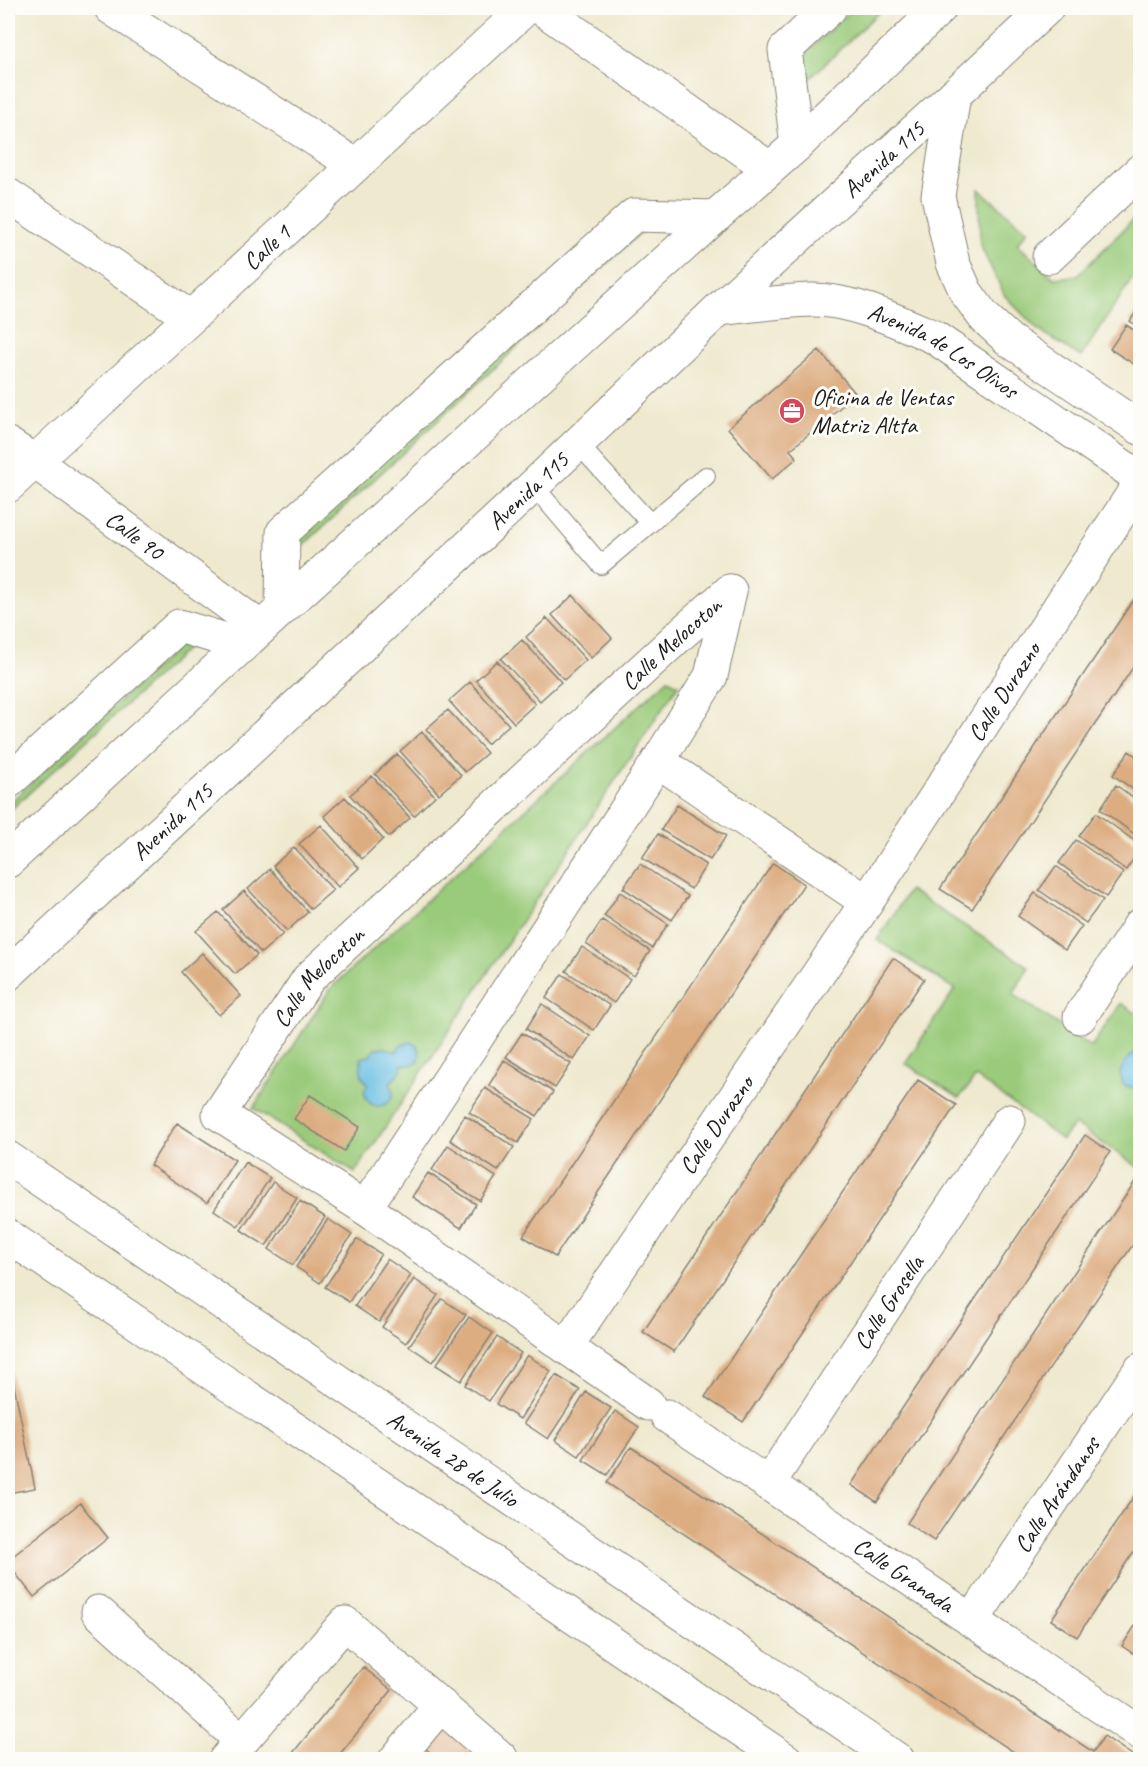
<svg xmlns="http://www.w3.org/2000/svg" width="1148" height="1767" font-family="Caveat,sans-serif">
<rect width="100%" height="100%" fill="#fdfcf7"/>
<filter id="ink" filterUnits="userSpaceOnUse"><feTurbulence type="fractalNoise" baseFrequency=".0167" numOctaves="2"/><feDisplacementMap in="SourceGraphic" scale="12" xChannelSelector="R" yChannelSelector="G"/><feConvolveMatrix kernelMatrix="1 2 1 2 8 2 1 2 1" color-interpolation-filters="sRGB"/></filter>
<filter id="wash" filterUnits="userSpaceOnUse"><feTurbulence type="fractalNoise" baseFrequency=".008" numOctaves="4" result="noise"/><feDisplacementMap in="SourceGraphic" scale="24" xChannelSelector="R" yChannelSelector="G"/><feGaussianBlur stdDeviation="1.35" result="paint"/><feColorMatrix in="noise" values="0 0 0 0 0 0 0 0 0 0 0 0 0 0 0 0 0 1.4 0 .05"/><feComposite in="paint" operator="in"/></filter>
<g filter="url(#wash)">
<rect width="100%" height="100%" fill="#efe9cf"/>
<path fill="#9acb7a" stroke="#5b744b" stroke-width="1.5" d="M854,8h29l-81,78 -2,-28z
M979,189l49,42 -11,13 37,34 23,-2 63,-63v54l-59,90 -43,-27 -33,-34 -25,-51z
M639,229l4,1 -348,323v-15z
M186,640h11l-189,172v-8z
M668,679l11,5 -324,489 -102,-65 78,-120z
M909,890l120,77 -16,27 78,53 30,-44 19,13v152l-66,-44 -12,16 -86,-63 -17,21 -54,-35 50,-74 -78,-49z"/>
<path fill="#64bce1" stroke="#406c7e" stroke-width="1.5" d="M411,1042c8,4 10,8 8,18 -5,5 -9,6 -17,4 0,10 -7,12 -12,19 0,0 3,8 3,9 0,14 -18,19 -26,8 -2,-3 -2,-6 -3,-9l4,-7c-8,-7 -8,-15 -7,-26l9,-2 5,-8h10l12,4c2,-7 7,-9 14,-10z
M1134,1053l6,1v35l-14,-3 -4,-4 -2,-9 4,-10z"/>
<g id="blocks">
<path fill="#ddad82" d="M1140,306v22l-10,-7z
M1126,325l14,9v34l-30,-19z
M819,350l37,44 -66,56 7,8 -25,21 -44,-51z
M1140,590v67l-168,252 -32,-20z
M573,595l39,43 -21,20 -39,-43z
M547,618l39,42 -22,20 -38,-43z
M522,640l39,42 -21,19 -39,-42z
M497,661l38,43 -21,19 -38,-43z
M470,682l39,43 -22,19 -38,-43z
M448,710l39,43 -22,19 -39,-43z
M422,732l39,43 -22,19 -39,-43z
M1129,751l11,8v35l-27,-19z
M397,754l38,42 -21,20 -39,-42z
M372,776l38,42 -21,19 -39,-42z
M1116,785l24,18v35l-40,-29z
M345,797l38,42 -21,20 -38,-43z
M677,805l49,31 -16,24 -49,-30z
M1096,813l44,32v4l-14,21 -47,-34z
M321,825l38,43 -21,19 -39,-43z
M658,834l48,31 -15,24 -49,-31z
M1076,840l47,33 -17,24 -47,-34z
M294,847l39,43 -22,19 -38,-43z
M773,863l31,21 -249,373 -32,-21z
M640,864l48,32 -16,24 -49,-32z
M1056,866l47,34 -17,23 -47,-33z
M270,869l38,43 -21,19 -39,-42z
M244,891l39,43 -22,19 -38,-43z
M620,892l48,32 -16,24 -48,-32z
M1035,893l47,33 -17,24 -47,-34z
M218,912l39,43 -22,19 -39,-43z
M602,920l48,31 -16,25 -48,-32z
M582,947l48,32 -16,24 -48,-32z
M202,953l39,43 -22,19 -38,-43z
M893,958l31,21 -250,373 -31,-20z
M562,974l48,32 -16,24 -48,-32z
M542,1004l48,32 -16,24 -48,-31z
M522,1033l49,31 -16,24 -49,-31z
M504,1060l49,32 -16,24 -48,-31z
M918,1080l38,25 -213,317 -38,-25z
M485,1088l49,31 -16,24 -49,-31z
M310,1095l50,32 -16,24 -50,-32z
M465,1115l49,32 -16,24 -48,-31z
M177,1123l58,37 -28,43 -57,-38z
M1085,1135l25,17 -233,350 -26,-17z
M448,1145l48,32 -16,24 -48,-31z
M245,1162l25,16 -32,48 -24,-16z
M428,1173l48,31 -15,24 -49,-31z
M1140,1174v60l-206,307 -27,-18z
M273,1182l24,16 -31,48 -25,-16z
M300,1201l25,16 -32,48 -24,-16z
M328,1219l24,16 -32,48 -24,-16z
M357,1239l24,15 -32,48 -24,-15z
M387,1259l24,16 -32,47 -24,-16z
M414,1279l24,16 -32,48 -24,-16z
M442,1299l24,16 -33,47 -24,-16z
M469,1317l24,16 -32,48 -25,-16z
M497,1337l24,16 -32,48 -24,-16z
M527,1355l24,16 -31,48 -24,-15z
M8,1356l27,132 -27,5z
M556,1375l24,15 -32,49 -24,-16z
M586,1392l25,16 -32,48 -24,-16z
M615,1411l24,16 -32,48 -24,-15z
M631,1447l462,305 11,-16 28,19 -2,5h-104l-419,-277z
M1140,1487v55l-63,95 -26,-17z
M80,1503l28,35 -74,59 -26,-33v-4z
M1140,1618v40l-18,-12z
M363,1667l29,23 -57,70h-48z
M438,1722l39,34 -2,4h-36l-20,-17z"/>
</g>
</g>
<g filter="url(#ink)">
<use href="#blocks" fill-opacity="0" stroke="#868276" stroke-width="1.5"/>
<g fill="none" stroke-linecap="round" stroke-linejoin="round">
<g stroke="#868276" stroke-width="20">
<path id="service" d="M577,443l73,80
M539,492l62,73 105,-89"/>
</g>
<g stroke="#868276" stroke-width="35">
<g id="minor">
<path d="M111,8l244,157"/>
<path d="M797,145l-12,-95 45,-42"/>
<path d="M8,195l182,122"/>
<path d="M1049,257l91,-86"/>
<path id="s1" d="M8,444l26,17 227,167"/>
<path id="s2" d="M8,486l518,-478"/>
<path d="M282,609l1,-77 351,-317 81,2"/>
<path d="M658,761l209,141"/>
<path d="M8,782l171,-156 64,19"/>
<path d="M1080,1017l60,-92"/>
<path d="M365,1208l293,-447 53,-85 19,-85"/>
<path id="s3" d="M566,1347l301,-445 273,-419"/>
<path id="s4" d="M648,1404l-283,-196 -146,-94 90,-136 373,-345 48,-42"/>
<path id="s5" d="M667,1416l473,317"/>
<path id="s6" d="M768,1484l241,-363"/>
<path d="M98,1612l144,129"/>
<path id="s7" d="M972,1621l168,-251"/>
<path d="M225,1760l120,-137 156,135 -1,2"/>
<path d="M395,1760l46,-55"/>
</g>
</g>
<g stroke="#868276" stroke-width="35">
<g id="tertiary">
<path d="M541,8l228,160"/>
<path d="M954,95l-16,101 15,67 13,29 18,25 25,23 131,88"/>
<path id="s8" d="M719,309c30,-3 61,-8 92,-9 40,-1 86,21 123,37l206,141"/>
</g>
</g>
<g stroke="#868276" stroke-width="35">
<g id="secondary">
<path id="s9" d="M8,1158l890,602"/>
<path d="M8,1236l778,524"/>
</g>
</g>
<g stroke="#868276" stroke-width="35">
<g id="primary">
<path d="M8,861l274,-252 433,-392 82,-72 143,-137"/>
<path id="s10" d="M8,974l523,-486 188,-179 235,-214 93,-87"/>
</g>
</g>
<use href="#service" stroke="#fff" stroke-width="18"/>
<use href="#minor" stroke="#fff" stroke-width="33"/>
<use href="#tertiary" stroke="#fff" stroke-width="33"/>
<use href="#secondary" stroke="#fff" stroke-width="33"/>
<use href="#primary" stroke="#fff" stroke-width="33"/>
</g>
</g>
<defs>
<g id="office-disc" transform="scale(1.35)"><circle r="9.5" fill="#d1495b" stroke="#fdfcf7"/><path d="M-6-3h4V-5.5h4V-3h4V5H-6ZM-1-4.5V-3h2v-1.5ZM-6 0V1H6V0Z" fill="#fff"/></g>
</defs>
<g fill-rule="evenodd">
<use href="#office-disc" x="792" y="411"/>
</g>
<g text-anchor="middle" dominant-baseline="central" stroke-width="6" stroke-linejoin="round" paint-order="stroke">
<g font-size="24" fill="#1c1c1c" stroke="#fdfcf7">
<text stroke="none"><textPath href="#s10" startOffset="1196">Avenida 115</textPath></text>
<text stroke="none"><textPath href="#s2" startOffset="352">Calle 1</textPath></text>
<text stroke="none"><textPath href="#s8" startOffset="236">Avenida de Los Olivos</textPath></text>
<text stroke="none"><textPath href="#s10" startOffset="710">Avenida 115</textPath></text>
<text stroke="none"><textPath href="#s1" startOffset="156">Calle 90</textPath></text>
<text stroke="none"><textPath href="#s4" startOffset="1174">Calle Melocoton</textPath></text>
<text stroke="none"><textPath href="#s3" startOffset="788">Calle Durazno</textPath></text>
<text stroke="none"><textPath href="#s10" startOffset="224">Avenida 115</textPath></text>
<text stroke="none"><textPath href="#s4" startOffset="688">Calle Melocoton</textPath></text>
<text stroke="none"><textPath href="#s3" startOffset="268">Calle Durazno</textPath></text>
<text stroke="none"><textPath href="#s6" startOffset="218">Calle Grosella</textPath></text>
<text stroke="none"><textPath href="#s9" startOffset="537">Avenida 28 de Julio</textPath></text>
<text stroke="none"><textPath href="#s7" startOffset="152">Calle Arándanos</textPath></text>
<text stroke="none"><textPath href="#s5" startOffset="285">Calle Granada</textPath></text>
</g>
<g font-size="24" fill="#1c1c1c" stroke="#fdfcf7" text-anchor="start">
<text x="812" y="397">Oficina de Ventas<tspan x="812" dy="28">Matriz Altta</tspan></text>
</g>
</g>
<rect width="1148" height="1767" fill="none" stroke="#fdfcf7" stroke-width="30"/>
</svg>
